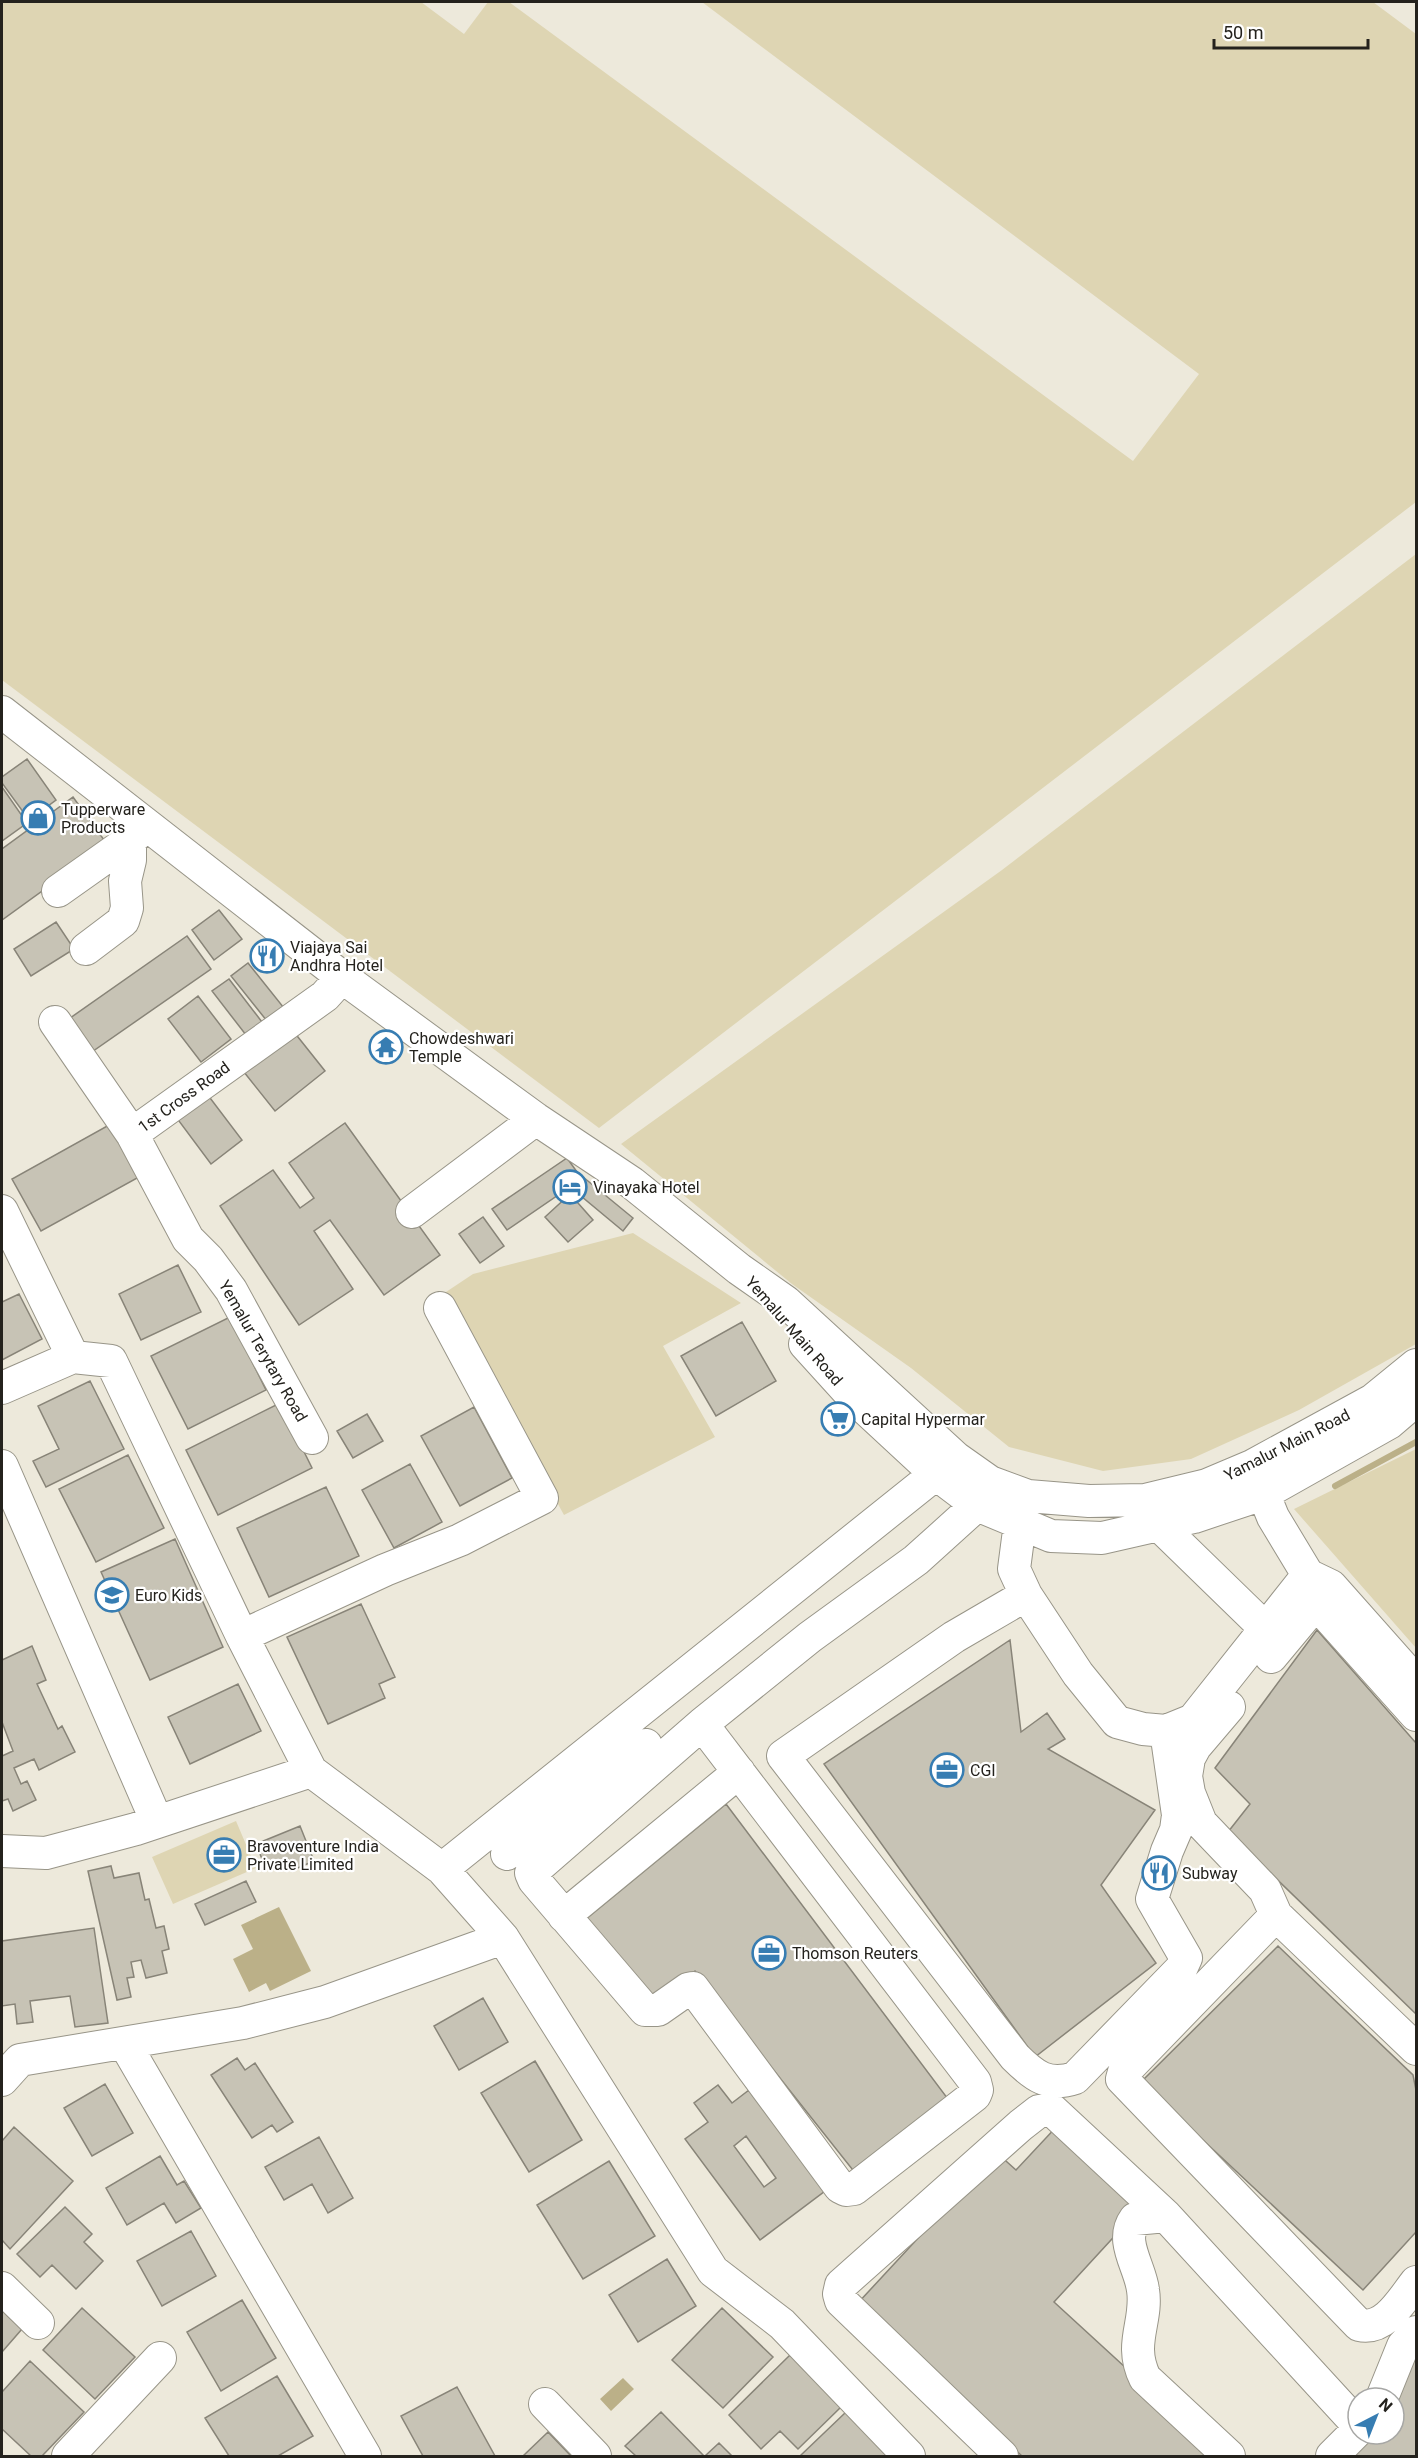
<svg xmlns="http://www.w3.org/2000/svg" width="1418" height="2458" font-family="Roboto,sans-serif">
<rect width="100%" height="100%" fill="#ede9db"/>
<path fill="#ded5b3" d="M2,2h419l43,32 24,-32h21l624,459 66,-87 -497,-372h671l43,32v468l-817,626 -597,-448z
M1416,554v790l-117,66 -108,49 -88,12 -94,-24 -98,-79 -119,-84 -171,-140 381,-274z
M633,1233l108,70 -78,43 52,91 -151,78 -121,-221 30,-20z
M1416,1449v199l-122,-139z
M236,1821l20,47 -83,36 -21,-47z"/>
<path fill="#bbb088" d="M279,1907l32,64 -41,20 -4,-8 -17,9 -16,-33 20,-10 -12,-24z
M623,2378l11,11 -23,22 -11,-12z"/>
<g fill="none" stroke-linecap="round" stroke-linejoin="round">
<path stroke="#bbb088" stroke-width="6" d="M1335,1486l81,-44"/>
</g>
<path fill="#c7c3b5" stroke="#888478" stroke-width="1.5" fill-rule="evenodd" d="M27,759l29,41 -27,20 -27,-37v-6z
M2,787l25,36 -25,18z
M73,797l34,47 -105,76v-71z
M219,910l23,29 -28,21 -22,-30z
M56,922l18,27 -43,27 -17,-27z
M187,936l24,33 -125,87 -23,-33z
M248,963l36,45 -17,13 -36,-45z
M229,979l33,43 -16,13 -34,-44z
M198,996l33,43 -30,23 -33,-43z
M290,1027l35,44 -50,40 -35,-44z
M204,1090l38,50 -31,24 -38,-51z
M345,1123l95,132 -56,40 -54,-75 -16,11 39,58 -54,36 -79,-119 53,-36 27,38 14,-10 -25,-35z
M109,1125l30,52 -98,54 -29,-52z
M567,1158l10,14 56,46 -10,13 -53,-44 -63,43 -15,-21z
M570,1194l23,26 -25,22 -23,-25z
M483,1217l21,29 -24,17 -21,-29z
M178,1265l23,47 -60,28 -22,-46z
M19,1294l23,45 -40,21v-58z
M230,1317l36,73 -78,39 -37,-73z
M742,1322l34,59 -60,35 -35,-60z
M90,1381l34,68 -78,38 -13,-26 26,-12 -21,-43z
M280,1403l32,65 -94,47 -32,-65z
M474,1407l38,71 -52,28 -39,-70z
M367,1414l16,27 -30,17 -16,-27z
M128,1455l36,73 -68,34 -37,-73z
M410,1464l32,58 -48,26 -32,-58z
M326,1487l33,69 -90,41 -32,-69z
M175,1539l48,108 -73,33 -49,-108z
M361,1604l34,73 -16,7 6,14 -57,26 -41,-87z
M1317,1630l99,113v271l-188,-182 22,-28 -35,-36z
M1010,1640l11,92 26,-19 18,26 -17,10 107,61 -54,75 55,78 -121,94 -211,-293z
M32,1646l14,34 -9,4 21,45 4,-3 13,26 -36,18 -5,-11 -20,9 7,16 6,-3 9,19 -23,11 -5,-12 -6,2v-45l11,-5 -11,-29v-62z
M238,1684l23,47 -71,33 -22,-47z
M726,1804l222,295 -92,75 -161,-203 -39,31 -69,-84z
M300,1826l14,35 -21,9 -4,-10 -23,9 -10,-25z
M111,1866l3,12 25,-5 6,27 4,-1 7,29 8,-2 5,23 -7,2 5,22 -21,5 -5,-18 -10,2 3,15 -7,1 4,19 -14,3 -29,-129z
M246,1881l10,21 -51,23 -10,-21z
M94,1928l14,95 -33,4 -5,-31 -40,5 3,21 -16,2 -2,-20 -13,2v-65z
M1278,1946l135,129 3,15v142l-53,58 -222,-208z
M483,1998l25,44 -49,28 -25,-44z
M237,2058l8,12 10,-7 38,59 -16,10 -5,-7 -20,13 -41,-63z
M535,2061l47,79 -53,32 -48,-79z
M105,2084l28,49 -41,23 -28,-48z
M718,2085l14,18 17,-13 76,101 -65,49 -75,-101 23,-17 -14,-19zM746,2136l30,42 -12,9 -30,-41z
M1059,2124l86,79 -91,99 168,154h-200l-165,-152 140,-151 19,17z
M14,2127l59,54 -63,68 -8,-9v-99z
M319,2137l34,61 -25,15 -16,-29 -28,16 -19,-33z
M160,2156l17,29 7,-4 17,27 -25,15 -12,-20 -37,22 -21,-37z
M609,2161l46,75 -72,43 -46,-74z
M65,2207l27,27 -8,8 19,19 -27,28 -24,-24 -12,12 -23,-23z
M191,2231l25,45 -54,30 -25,-45z
M667,2259l29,47 -58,36 -29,-47z
M242,2300l34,58 -55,33 -34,-59z
M82,2308l53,49 -40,42 -52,-49z
M722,2308l51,49 -50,51 -51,-48z
M2,2310l20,19 -20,23z
M790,2355l51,52 -43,42 -18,-18 -19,18 -32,-34z
M1416,2355v101h-94l36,-22h36v-36h-18z
M30,2361l54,51 -42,44h-11l-29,-27v-37z
M277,2376l36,60 -35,20h-49l-24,-38z
M457,2387l38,69h-72l-22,-40z
M661,2412l43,44h-68l-11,-10z
M846,2412l43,44h-89z
M548,2432l23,24h-48z
M719,2443l13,13h-27z"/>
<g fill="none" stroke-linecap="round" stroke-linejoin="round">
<g stroke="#989588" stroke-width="34">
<path id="minor" d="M2,712l340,265 194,142 96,64 107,86 47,33 170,156 34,24 38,14 61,5 56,-1 62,-15 45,-19 121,-66 43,-35
M58,891l72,-51
M86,949l37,-28 4,-13 -2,-27 5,-21v-20l17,-15
M55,1022l77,112 56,105 20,20 23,31 81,148
M132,1134l193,-138 17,-19
M2,1211l71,146
M412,1212l124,-93
M805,1344l49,54 82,76 41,31 74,31 51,2 92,-21 69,-23 126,-71 27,-23
M2,1388l71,-31 38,4 131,275 69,135 131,98 61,69 210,333 69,53 127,132
M2,1466l155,356
M1256,1475l17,42 35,58 8,28 100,112
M1020,1523l-6,46 12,26 52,79 39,48 26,7 23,2 27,-11 115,-145
M1159,1525l108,105
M1308,1575l23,11 85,96
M1026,1595l-72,42 -171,119 232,301c19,19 33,30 60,21l106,-109 5,-11 -34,-59 15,-48 9,-21 2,-15 -12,-84
M242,1636l143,-66 75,-30 82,-42 -102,-190
M1271,1657l45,-54
M1229,1707l-34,40 -6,11 -3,18 3,17 12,30 64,67 11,25
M702,1724l273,358 2,8 -2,5 -121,94 -8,1 -6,-3 -147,-199 -5,1 -30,21h-13l-111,-130 -3,-7 171,-149 108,-87 106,-77 61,-55 13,-23
M2,1851l44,2 90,-24 175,-58
M507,1854l139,-109
M442,1869l510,-408
M564,1916l175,-144
M125,2044l240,412
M1416,2049l-140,-134 -152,157 -2,7 237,246c26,6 43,-25 57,-43
M2,2080l18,-20 223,-37 82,-21 178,-64
M2,2288l36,35
M1382,2398l21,-52 13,-14
M545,2404l50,52
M68,2456l92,-98
M1002,2456l-161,-155 -2,-7 2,-9 180,-160 18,-14 13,-1 114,106
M1229,2456l-84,-78c-17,-35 3,-56 -2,-88 -3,-24 -24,-49 -8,-71l31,-3 192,209
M1332,2456l26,-26"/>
</g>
<use href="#minor" stroke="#fff" stroke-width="32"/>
</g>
<defs>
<g id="shop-ring" transform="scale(1.725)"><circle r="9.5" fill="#fff" stroke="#377db2" stroke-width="1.5"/><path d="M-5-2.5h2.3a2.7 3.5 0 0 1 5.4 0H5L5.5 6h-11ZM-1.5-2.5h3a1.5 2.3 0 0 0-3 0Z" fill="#377db2"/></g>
<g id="restaurant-ring" transform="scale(1.725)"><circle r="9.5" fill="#fff" stroke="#377db2" stroke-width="1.5"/><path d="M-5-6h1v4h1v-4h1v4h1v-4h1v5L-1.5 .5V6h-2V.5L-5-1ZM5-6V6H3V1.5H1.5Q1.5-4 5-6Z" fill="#377db2"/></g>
<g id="temple-ring" transform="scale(1.725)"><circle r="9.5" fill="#fff" stroke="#377db2" stroke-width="1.5"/><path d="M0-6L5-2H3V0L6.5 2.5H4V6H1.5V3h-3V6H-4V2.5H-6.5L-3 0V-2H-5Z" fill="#377db2"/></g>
<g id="hotel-ring" transform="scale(1.725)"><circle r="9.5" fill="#fff" stroke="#377db2" stroke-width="1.5"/><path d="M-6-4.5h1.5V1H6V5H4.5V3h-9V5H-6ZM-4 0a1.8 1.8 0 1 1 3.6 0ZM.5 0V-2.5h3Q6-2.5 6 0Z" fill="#377db2"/></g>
<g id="supermarket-ring" transform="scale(1.725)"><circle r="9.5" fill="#fff" stroke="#377db2" stroke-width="1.5"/><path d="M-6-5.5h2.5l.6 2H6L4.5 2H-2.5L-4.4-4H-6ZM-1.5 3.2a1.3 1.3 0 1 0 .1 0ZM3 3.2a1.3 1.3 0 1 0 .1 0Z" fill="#377db2"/></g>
<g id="school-ring" transform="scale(1.725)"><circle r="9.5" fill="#fff" stroke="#377db2" stroke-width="1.5"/><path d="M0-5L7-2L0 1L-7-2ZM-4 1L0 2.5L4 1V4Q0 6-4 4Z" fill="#377db2"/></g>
<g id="office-ring" transform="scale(1.725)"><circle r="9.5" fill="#fff" stroke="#377db2" stroke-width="1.5"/><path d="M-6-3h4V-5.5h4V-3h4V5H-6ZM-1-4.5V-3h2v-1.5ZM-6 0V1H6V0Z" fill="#377db2"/></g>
</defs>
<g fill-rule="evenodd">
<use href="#shop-ring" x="38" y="818"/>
<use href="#restaurant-ring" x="267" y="956"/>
<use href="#temple-ring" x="386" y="1047"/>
<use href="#hotel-ring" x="570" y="1187"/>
<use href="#supermarket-ring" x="838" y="1419"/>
<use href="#school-ring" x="112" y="1595"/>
<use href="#office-ring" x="947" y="1770"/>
<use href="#office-ring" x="224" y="1855"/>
<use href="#restaurant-ring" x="1159" y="1873"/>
<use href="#office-ring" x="769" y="1953"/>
</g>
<g text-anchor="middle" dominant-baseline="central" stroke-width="4.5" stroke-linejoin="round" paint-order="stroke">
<g font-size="16" fill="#24221d" stroke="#fff" text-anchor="start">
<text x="61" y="809">Tupperware<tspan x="61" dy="18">Products</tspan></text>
<text x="290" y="947">Viajaya Sai<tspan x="290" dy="18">Andhra Hotel</tspan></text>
<text x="409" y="1038">Chowdeshwari<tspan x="409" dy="18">Temple</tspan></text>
<text x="593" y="1187">Vinayaka Hotel</text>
<text x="861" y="1419">Capital Hypermar</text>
<text x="135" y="1595">Euro Kids</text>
<text x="970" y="1770">CGI</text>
<text x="247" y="1846">Bravoventure India<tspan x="247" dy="18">Private Limited</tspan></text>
<text x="1182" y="1873">Subway</text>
<text x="792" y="1953">Thomson Reuters</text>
</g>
<g font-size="16" fill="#24221d" stroke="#fff">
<text transform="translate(184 1097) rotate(-36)">1st Cross Road</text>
<text transform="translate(794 1331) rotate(49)">Yemalur Main Road</text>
<text transform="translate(263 1351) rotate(60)">Yemalur Terytary Road</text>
<text transform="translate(1287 1445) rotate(-27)">Yamalur Main Road</text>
</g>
</g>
<rect width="1418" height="2458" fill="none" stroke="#24221d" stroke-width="6"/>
<g transform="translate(1376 2416) rotate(42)"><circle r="28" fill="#ffffff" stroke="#a7a7a5" stroke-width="1.5"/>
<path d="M0-4.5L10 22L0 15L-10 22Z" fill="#377db2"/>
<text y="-9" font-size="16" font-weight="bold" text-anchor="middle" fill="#24221d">N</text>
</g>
<path d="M1214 39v9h154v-9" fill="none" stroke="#24221d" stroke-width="3"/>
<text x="1223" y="39" font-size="18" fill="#24221d" stroke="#ffffff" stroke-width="4.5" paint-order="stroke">50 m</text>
</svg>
